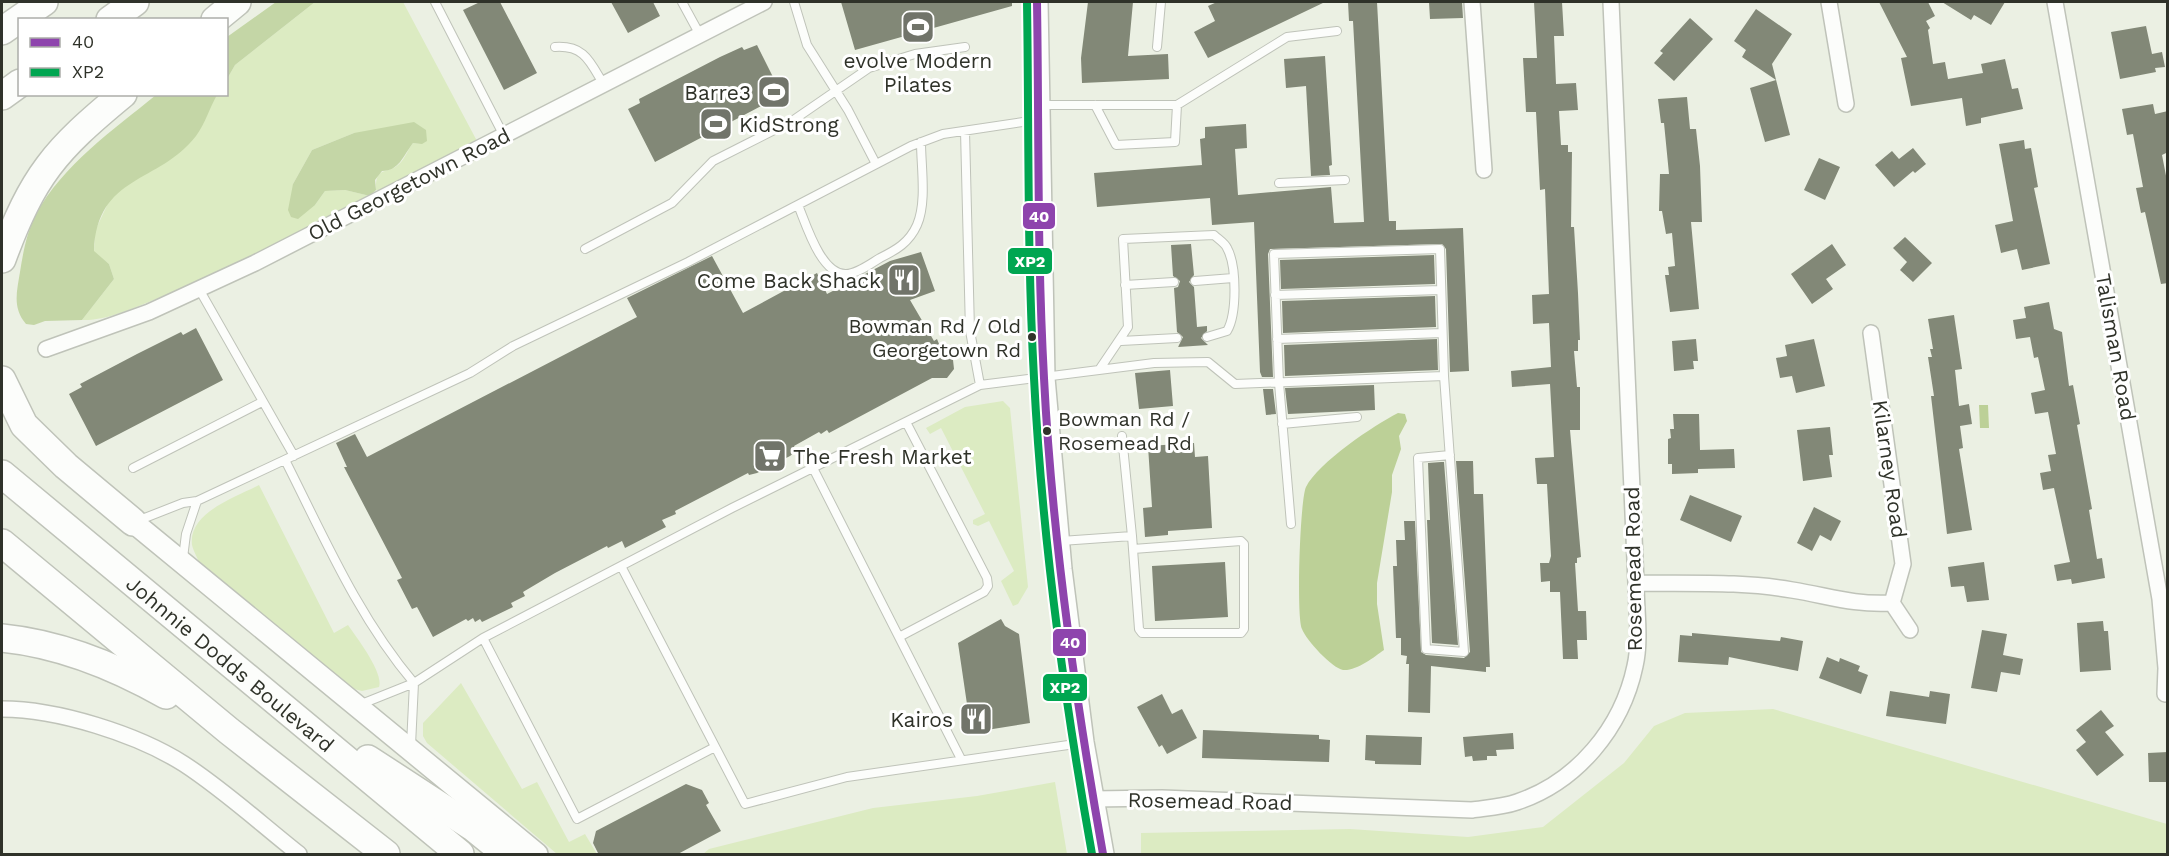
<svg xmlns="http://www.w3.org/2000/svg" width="2169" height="856" font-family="'Work Sans',sans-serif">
<rect width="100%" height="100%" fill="#ebf0e3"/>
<path fill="#dcebc2" d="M315,2h88l74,139 -96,49h-5c-1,-25 12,-15 23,-26 6,-5 9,-15 14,-21l9,1 -68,-11 -42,17 -19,34 22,21 10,-14 20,-1 25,6c-71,35 -141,73 -214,103 -23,9 -50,22 -74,21l32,-41 -5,-15 -15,-12 1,-21 15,-32 19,-16 39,-23 49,-65 9,-1 1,-15 8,-14z
M1003,401l7,7 18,179 -10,17 -5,2 -12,-25 13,-10 -25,-50 -11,5 -5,-2v-4l12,-6 -44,-86 -11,6 -4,-6 39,-21z
M259,485l75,148 14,-8c9,13 36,48 31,62l-17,4 -12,-3 -151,-126c-2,-5 -6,-12 -7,-17 -4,-33 45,-48 67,-60z
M461,683l61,106 15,-7 32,60 16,-8 12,20h-40l-130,-111 -4,-7v-13z
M1773,709l394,115v30h-1026v-21l209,-4 118,8 75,-10 81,-64 30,-37 31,-13z
M1055,782l12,72h-364l6,-5 164,-41 104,-12z"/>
<path fill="#c4d6a6" d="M276,2h39l-80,63 -8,14v-42z
M156,95h61c-7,12 -12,29 -21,41 -37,48 -99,38 -102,115l15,13 5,15 -32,41 -37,1 -11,4 -8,-1c-14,-16 -9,-33 -6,-52 3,-19 7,-41 16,-58 27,-49 77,-84 120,-119z
M414,122l12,8 1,11 -5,3 -9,-1c-10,13 -14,28 -31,28l-7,9 1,10 -6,6 -25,-6 -20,1 -10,14 -17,14 -7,-2 -3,-7 5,-26 19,-34 42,-17z"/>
<path fill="#bcd097" d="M1979,405h9l1,23h-9z
M1398,413l7,1 2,7 -8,15 2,13 -9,26v17l-15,91v21l7,46c-10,7 -27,21 -41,20 -11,-2 -37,-30 -41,-41 -6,-12 -2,-130 4,-142 12,-24 68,-62 92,-74z"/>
<path fill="#828877" d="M480,2h20l37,71 -33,17 -41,-80z
M611,2h42l7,14 -32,17z
M841,2h171v4l-157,44z
M1088,2h45l-5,54 40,-2 1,25 -87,4 -1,-25z
M1217,2h108l-117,56 -14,-26 21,-11 -7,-15z
M1348,2h29l12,219h7v9l67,-2 6,143 -19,1 -4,-123 -4,-5 -172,5 -2,5 5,123h-11l-2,-5 -6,-150 -42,3 -2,-27 -113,9 -3,-34 108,-8 -2,-26 5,-1v-11l41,-3 1,24 -12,1 3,46 93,-8 3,36 30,-1 -11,-201h-4z
M1429,2h33l1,16 -33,1z
M1534,2h28l2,34h-10l2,48 20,-1 2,27 -19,1 2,34h7v7h4l-1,75h3l4,66 2,47h-2v11h-4l3,36h3v43h-10l11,127 -4,1v5h-2l3,48h8l1,29h-10l1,19h-15l-3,-67h-10v-11l-9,1 -1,-19h9l2,-7 -4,-72h-10l-2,-26 19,-1 -4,-73 -38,3 -1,-16 40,-4 -2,-44 -16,1 -1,-29 17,-1 -4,-105 -5,1 -4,-78h-10l-3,-54h14z
M1879,2h49l7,14 -9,5 4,7 -2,2 5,34 12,-2 3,17 35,-6 -2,-9 24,-5 7,30 6,-1 5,21 -42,9v5l-15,3 -4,-28 -51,8 -10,-48 6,-1z
M1942,2h63l-14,23 -17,-10 -3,5z
M1756,9l36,25 -20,30 18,71 -25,7 -15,-54 26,-8 -34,-23 4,-7 -12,-9z
M1690,18l23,21 -39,42 -20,-18 9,-10 -3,-2z
M2146,26l6,28 10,-2 3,15 -10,1 1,4 -36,7 -9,-47z
M757,45l25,50 -127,67 -27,-53 12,-6 -1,-4 81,-42 22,-10 2,3z
M1325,56l7,109 -3,1 1,9 -19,1 -5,-90 -20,2 -2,-29z
M1687,97l3,32h6l4,37 2,56h-11l8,87 -29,3 -5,-37h4l-1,-8 7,-1 -3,-33 -6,1 -4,-23h-3l1,-37h9l-5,-51h-3l-3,-24z
M2153,104l2,10 13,-3v41l-6,3 6,31v97l-7,1 -16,-72 -4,1 -5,-25 7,-1 -10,-53 -6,1 -5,-26z
M2024,140l1,9 6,-1 7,39 -4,1 16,76 -28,6 -5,-21 -16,4 -6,-28 18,-4 -14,-77z
M1913,148l13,16 -11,9 -2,-2 -19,16 -19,-22 17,-14 7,8z
M1819,158l21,9 -15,33 -21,-10z
M1905,237l27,26 -19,19 -13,-12 7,-8 -14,-14z
M1191,244l3,31 -5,7 5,5 3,40 10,-1v5l-6,7 7,7 -30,2 5,-10 -6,-5 -3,-44 4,-1 2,-6 -7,-5 -2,-31z
M1832,244l14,21 -20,14 7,10 -21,15 -21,-30z
M921,252l14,39 -25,9 24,41 3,-2 4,10 12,11 1,9 -7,9h-15l-103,55 -2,-3 -6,4 -2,-2 -25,14 2,5 -6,5 -33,17 -8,2 -1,-2 -73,38 1,3 -14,6 4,7 -41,21 -3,-7 -14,7 -1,-2 -52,27 -32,19 2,4 -14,7 2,4 -31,15 -2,-3 -5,3 -2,-4 -5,3 -2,-2 -33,18 -16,-30 -5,2 -15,-29 5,-2 -58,-111h3l-11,-24 19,-9 12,23 270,-140 -10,-19 85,-42 31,57 74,-40 10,21 63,-33z
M1434,255l1,29 -154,5 -1,-29z
M1435,296l1,31 -153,6 -1,-32z
M2049,302l5,27 8,3 7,54 4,-1 7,39 -3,1 15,84 -3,1 8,49 5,-1 3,20 -33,6 -1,-5 -14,2 -3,-16 16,-3 -16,-74 -11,2 -3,-17 11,-2 -3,-16 8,-1 -8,-42 -13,2 -4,-21 14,-3 -7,-33 -4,1 -4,-21 -14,2 -3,-19 13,-2 -2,-11z
M1954,315l8,54 -7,1 4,36 10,-2 3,20 -12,2 3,22 -4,1 13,81 -25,4 -16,-138h3l-6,-39h4l-2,-8h3l-5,-30z
M196,328l27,52 -127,66 -27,-52 13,-7 -2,-3 57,-30 44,-22 2,3z
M1437,339l1,31 -153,6 -1,-31z
M1696,339l2,22h-5l1,8 -20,2 -2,-30z
M1814,339l11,47 -29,7 -4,-17 -12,2 -4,-20 11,-2 -2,-11z
M1170,370l3,36 -34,3 -4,-36z
M1374,385l1,25 -87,4 -3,-26z
M1263,389h10l3,25 -10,1z
M1673,414h26l1,36 34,-1 1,19 -37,1v4l-26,1v-10h-4v-25l3,-1 -1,-9h4z
M1830,427l3,28h-4l3,22 -29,4 -6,-51z
M1194,443l1,14 13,-1 4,72 -44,3v4l-23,2 -2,-29 9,-1 -4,-61z
M1456,461h17l1,33h9l7,173h-4v5l-55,-6 -1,47 -22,-1 1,-48h-3l1,-8 -6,-1v-17h-5l-3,-72h4l-1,-26h9l-1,-19h11l6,131 5,3 38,3 6,-6z
M1441,462h3l14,183 -26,-2 -5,-123h3l-2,-57z
M1690,495l52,21 -11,26 -51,-22z
M1814,507l27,14 -10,20 -11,-6 -8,16 -15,-8z
M1225,562l3,55 -73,4 -3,-55z
M1984,562l5,38 -22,2 -3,-16 -13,1 -3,-20z
M1001,619l4,7 14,8 11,89 -56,9 -1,-5 -7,1 -3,-16 5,-1 -10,-68z
M2103,621l1,10h4l3,39 -31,2 -3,-49z
M1982,630l25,4 -4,21 20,4 -3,16 -19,-3 -4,20 -26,-4z
M1692,633l88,8 1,-4 22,4 -5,30 -69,-14 -1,8 -50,-3 2,-27 12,1z
M1827,657l12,5 1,-4 20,8 -2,5 10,4 -7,19 -42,-16z
M1890,691l39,6 1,-6 20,3 -4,30 -60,-8z
M1162,694l10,20 10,-5 15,29 -30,16 -5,-9 -3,2 -22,-40z
M2101,710l13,16 -9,6 19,23 -27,21 -21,-26 10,-8 -10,-12z
M1203,730l116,5v4l11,1 -1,22 -127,-4z
M1513,733l1,16 -18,1 1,6h-10v4l-14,1 -1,-5 -7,1 -2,-20z
M1366,735l56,2 -1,28 -46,-1v-3l-10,-1z
M2168,752v30h-19l-1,-29z
M686,784l16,6 7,13 -3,2 15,26 -45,24h-77l-6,-12 3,-12z"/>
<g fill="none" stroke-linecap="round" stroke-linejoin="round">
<g stroke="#bfc3b9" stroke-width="10">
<path id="lane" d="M435,2l69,134
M682,2l18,33
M794,2l13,43 41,65 28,54
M555,47c30,-2 35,15 49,38
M1157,47l4,-45
M1039,105h138l110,-68 50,-6
M1095,105l21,40 59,-3 2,-37
M965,131l5,200 10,54
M1279,183l66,-3
M798,205c8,19 23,70 48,69 11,0 24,-10 34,-16 16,-8 29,-15 37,-33 10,-23 4,-58 4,-83
M585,249l87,-46 41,-42 79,-40 77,-53 46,-14 50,-7
M1195,281l38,-3
M1125,285l49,-3
M199,289l95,167
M1275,295l166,-5
M1277,339l165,-6
M1121,341l56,-3
M1099,370l55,-7 54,-1 27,22 209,-8 20,276 -38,-3 -8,-191 32,-3
M1282,424l75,-7
M1122,436l10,100
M285,460c39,77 73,157 129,223l-3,62
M133,468l129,-66
M813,468l148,291
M137,521l46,-18 14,-2 273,-128 43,-27 175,-84 223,-116 32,-12 93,-14
M1291,524l-12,-141 -5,-129 166,-5 4,127
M1061,541l71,-5 7,93 3,4h99l3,-4v-85l-3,-3 -108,8
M183,558l3,-24 11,-33
M621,566l124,238 102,-27 235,-34
M899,637l85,-45 4,-6 -1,-8 -81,-156
M483,638l94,181 138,-72
M359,705l55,-22 69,-45 249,-130 248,-123 119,-15 29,-43 -5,-88 91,-4c4,4 11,8 13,13 10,18 10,66 0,83l-20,6"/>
</g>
<g stroke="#bfc3b9" stroke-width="18">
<path id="street" d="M1472,2l12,168
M1829,2l17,102
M2055,2l105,597 6,69 -1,26
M1871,333l32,231 -11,39
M46,349l103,-37 106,-49 509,-261
M1636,583c51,1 105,-2 156,7 38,6 59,15 100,13l18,27
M2,709c55,0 135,25 182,55 40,26 77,60 115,90
M1092,799l70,-1 310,12c14,-2 31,-3 45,-8 60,-20 105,-74 118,-136 6,-26 1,-57 1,-83l-25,-581"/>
</g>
<g stroke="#bfc3b9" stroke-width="24">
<path id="secondary" d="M1037,2l7,376 17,191 22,173 20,112
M133,522l404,332"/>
</g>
<g stroke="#bfc3b9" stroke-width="30">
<g id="highway">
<path d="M110,20l25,-18"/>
<path d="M215,20l22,-18"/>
<path d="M2,31l42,-29"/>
<path d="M2,96l18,-13"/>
<path d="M2,259c31,-84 53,-109 121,-165"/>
<path d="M2,380l22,45 42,41 67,56"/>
<path id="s1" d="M2,474l458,380"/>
<path d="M2,543l227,188 157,123"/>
<path d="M2,638c59,6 113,28 164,57"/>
<path d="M368,759l106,69 32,26"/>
</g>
</g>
<use href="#lane" stroke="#fcfdfb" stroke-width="8"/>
<use href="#street" stroke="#fcfdfb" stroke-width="15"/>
<use href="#secondary" stroke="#fcfdfb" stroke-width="21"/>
<use href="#highway" stroke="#fcfdfb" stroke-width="27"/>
<g stroke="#fff" stroke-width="12">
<path id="bus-1" d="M1037,2c2,125 0,251 7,376 8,159 31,319 59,476"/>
</g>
<g stroke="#fff" stroke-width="12">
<path id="bus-2" d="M1027,2c2,125 0,251 7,376 8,160 30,320 58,476"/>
</g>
<use href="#bus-1" stroke="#8e44ad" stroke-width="8"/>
<use href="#bus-2" stroke="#00a651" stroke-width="8"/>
</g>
<defs>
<g id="stadium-square" transform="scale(1.725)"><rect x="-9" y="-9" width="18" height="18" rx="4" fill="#71746a" stroke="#fff"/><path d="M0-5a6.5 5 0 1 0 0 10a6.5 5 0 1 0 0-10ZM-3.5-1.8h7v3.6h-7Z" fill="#fff"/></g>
<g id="restaurant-square" transform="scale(1.725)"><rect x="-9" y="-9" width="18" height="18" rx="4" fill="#71746a" stroke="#fff"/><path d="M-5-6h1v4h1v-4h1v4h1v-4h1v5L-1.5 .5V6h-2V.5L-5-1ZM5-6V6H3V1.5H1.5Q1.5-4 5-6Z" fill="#fff"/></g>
<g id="supermarket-square" transform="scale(1.725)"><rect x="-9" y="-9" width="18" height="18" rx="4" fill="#71746a" stroke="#fff"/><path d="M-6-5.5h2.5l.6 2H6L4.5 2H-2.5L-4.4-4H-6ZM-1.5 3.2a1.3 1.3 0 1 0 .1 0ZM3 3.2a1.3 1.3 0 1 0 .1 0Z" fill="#fff"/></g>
</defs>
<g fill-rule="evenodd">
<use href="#stadium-square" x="918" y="27"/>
<use href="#stadium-square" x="774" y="92"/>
<use href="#stadium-square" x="716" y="124"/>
<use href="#restaurant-square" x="904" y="280"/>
<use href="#supermarket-square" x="770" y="456"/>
<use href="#restaurant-square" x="976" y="719"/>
</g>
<g fill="#2f3229" stroke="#fff" stroke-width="2">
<circle cx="1032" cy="337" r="5"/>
<circle cx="1047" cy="431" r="5"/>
</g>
<g text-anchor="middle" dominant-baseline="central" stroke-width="6" stroke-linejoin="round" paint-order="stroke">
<g font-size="20" fill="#2f3229" stroke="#fff" text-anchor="end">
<text x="1021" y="326">Bowman Rd / Old<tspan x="1021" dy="24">Georgetown Rd</tspan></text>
<text x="1058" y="419" text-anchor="start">Bowman Rd /<tspan x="1058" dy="24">Rosemead Rd</tspan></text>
</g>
<g font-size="21" fill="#2f3229" stroke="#fff" text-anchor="end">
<text x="918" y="60" text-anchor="middle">evolve Modern<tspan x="918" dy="24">Pilates</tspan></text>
<text x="751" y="92">Barre3</text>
<text x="739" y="124" text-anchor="start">KidStrong</text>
<text x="881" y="280">Come Back Shack</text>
<text x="793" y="456" text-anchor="start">The Fresh Market</text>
<text x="953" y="719">Kairos</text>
</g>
<g font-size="21" fill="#2f3229" stroke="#fff">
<text transform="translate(409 184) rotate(-27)">Old Georgetown Road</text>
<text transform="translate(2116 347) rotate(80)">Talisman Road</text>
<text transform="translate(1890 469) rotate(82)">Kilarney Road</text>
<text transform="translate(1633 569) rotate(-91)">Rosemead Road</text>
<text stroke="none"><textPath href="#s1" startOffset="297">Johnnie Dodds Boulevard</textPath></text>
<text transform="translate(1210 801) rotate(1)">Rosemead Road</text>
</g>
</g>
<g stroke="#fff" stroke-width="2">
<rect x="1022" y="202" width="34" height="28" rx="6" fill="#8e44ad"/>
<rect x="1007" y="247" width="46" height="28" rx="6" fill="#00a651"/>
<rect x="1052" y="628" width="35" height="29" rx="6" fill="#8e44ad"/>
<rect x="1042" y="673" width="46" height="29" rx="6" fill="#00a651"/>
</g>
<g font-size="16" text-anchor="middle" font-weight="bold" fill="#fff">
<text x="1039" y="222">40</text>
<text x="1030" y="267">XP2</text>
<text x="1070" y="648">40</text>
<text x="1065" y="693">XP2</text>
</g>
<rect width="2169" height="856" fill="none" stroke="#2f3229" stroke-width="6"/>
<rect x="18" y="18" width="210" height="78" fill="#ffffff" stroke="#acada9" stroke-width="1.5"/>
<rect x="30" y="38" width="30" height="9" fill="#8e44ad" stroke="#acada9" stroke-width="1.5"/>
<text x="72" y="48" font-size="18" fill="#2f3229">40</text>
<rect x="30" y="68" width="30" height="9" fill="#00a651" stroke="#acada9" stroke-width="1.5"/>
<text x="72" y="78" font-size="18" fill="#2f3229">XP2</text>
</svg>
